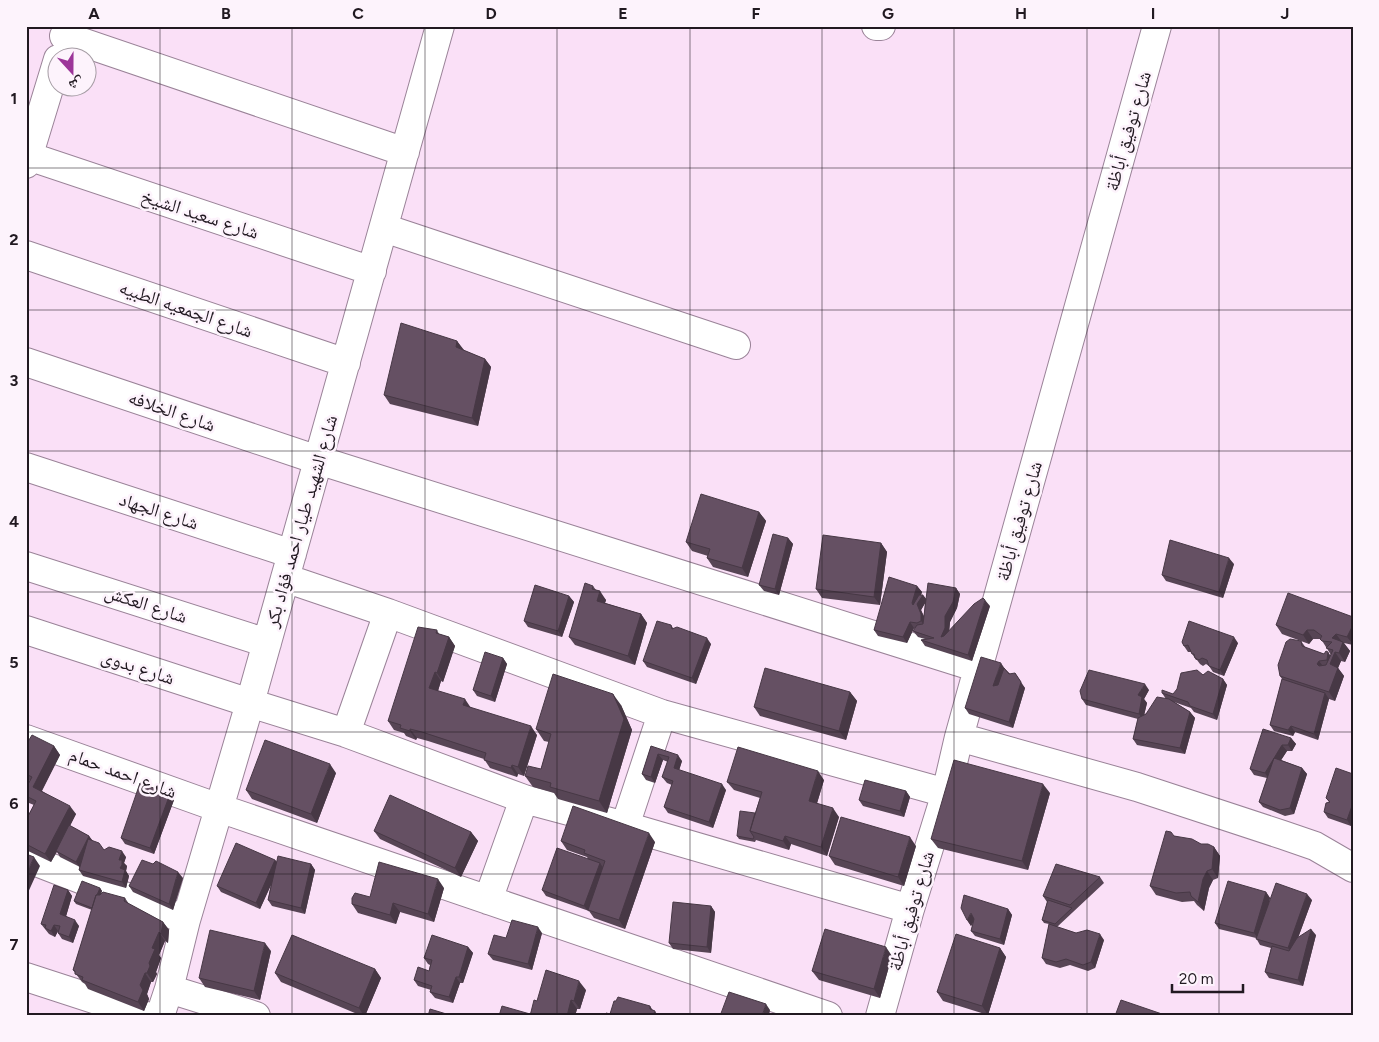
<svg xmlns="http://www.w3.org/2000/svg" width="1379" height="1042" font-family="Figtree,'Noto Naskh Arabic',sans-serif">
<rect width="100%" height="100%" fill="#fae0f7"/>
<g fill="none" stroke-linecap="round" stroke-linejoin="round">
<g stroke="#9a8398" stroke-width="30">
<path id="minor" d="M876,26h5
M64,36l341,116
M28,156l344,115
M26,164l32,-105
M384,228l352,117
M26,255l320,108
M26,362l292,98 660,208
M26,467l266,87
M26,566l241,77
M285,578l103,35 274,101 284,79
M26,630l224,73 96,30 178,66 101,27 285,83
M346,733l42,-120
M959,737l178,50 146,48 32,11 38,22
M26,739l193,69 609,208
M625,826l37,-112
M26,858l160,62
M488,900l36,-101
M26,977l120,39
M169,989l87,27
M160,1016l9,-27 17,-69 64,-217 190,-677
M880,1016l30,-107 36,-116 13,-56 198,-711"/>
</g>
<use href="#minor" stroke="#fff" stroke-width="28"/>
</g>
<path fill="#574555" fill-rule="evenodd" d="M457,341l6,9 22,9 6,8 -13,59 -88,-22 -6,-9z
M759,512l7,9 -18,56 -35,-10 -6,-9 1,-2 -16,-5 -6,-9z
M788,538l5,6 -14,51 -15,-4 -5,-6z
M881,543l6,9 -7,53 -58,-7 -6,-9z
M1234,564l-11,34 -57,-17 -4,-6z
M593,586l3,4 10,10 -1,3 36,11 6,9 -12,42 -60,-20 -6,-8z
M917,586l5,6 -1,3h2l3,4 30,-11 4,6 -3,14 -7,14 -1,9 41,-25 -18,55 -47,-15 -4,-6 4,-1 -7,-2 -5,-6 2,-3h-1l-7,15 -29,-7 -4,-6zM925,603l-1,13 -3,-6z
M569,596l5,6 -12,35 -34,-10 -4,-6z
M1353,617v28l-9,-2 6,8 -5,11 -4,-1 -3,7 6,8 -9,25 -6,-2 -11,41 -23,-8 -2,4 -19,-5 -4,-6 12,-46 -2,-3 21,-35 5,7 18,6 4,-2 2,4 1,-1 -10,-16h-8l-4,5 -27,-10 -6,-9z
M671,625l2,3 38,16 -15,40 -49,-17 -4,-6z
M437,630l2,4 10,3 6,9 -12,36 -2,-1 -3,10 32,16 67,28 -13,41 -6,-2 -1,3 -27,-9 -6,-9 -56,-18 -11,-3 -1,2 -10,-4 -2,-3 -10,-3 -6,-9z
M1182,642l56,1 -14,33 -11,-4 -4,-6 -3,-2 -3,2 -3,-2 -3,-4h-1l-5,-8h-3l-4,-6z
M503,658l4,6 -12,38 -18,-6 -4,-6z
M1004,668l21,20 -12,40 -44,-14 -4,-6z
M1203,675l20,4 4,6 -10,35 -23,-8 -3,-4 -17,-6 16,10 5,6 -10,36 -48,-9 -4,-6 5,-20 -52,-14 -4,-6 67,-9 -5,9 3,4 -3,12 22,-16 -4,-6 11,1z
M850,692l7,9 -11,39 -86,-24 -6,-9z
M621,705l11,25 -25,83 -49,-14 -4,-6 -21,-6 -8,-11 16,-7 8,-27 -5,-1 -8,-12z
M1291,738l5,6 -4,7h-5l-6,9 21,8 5,6 -13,40 -9,2 -22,-9 -4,-5 8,-24 -13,-3 -4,-6z
M26,745l28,1 6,9 -18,36 34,23 -6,12 19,10 4,5 11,9 22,7 -2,6 3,3 -1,5 3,5 -3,12 -43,-12 -4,-6 1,-3 -20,-10 -3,-5 -6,10 -25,-12v-30l8,-15 -5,-2 -3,-4v-11l4,-7 -4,-1z
M651,746l31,15 -3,9 47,20 -13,38 -45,-15 -4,-6 8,-22 -5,-2 -5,-6 6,-15 -5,-2 -8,23 -9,-3 -4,-6z
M336,773l-19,50 -65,-24 -6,-9z
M1353,774v47l-2,5 -23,-8 -4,-6 5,-10 -3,-4z
M824,780l-7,23 22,14 -12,39 -36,-12 -2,6 -33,-10 -1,2 -16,-3 -2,-3 18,-23 5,-15 -26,-8 -7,-8z
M906,791l4,6 -6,20 -41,-11 -4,-6z
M1050,793l-22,77 -90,-22 -7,-9z
M170,794l4,6 -20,54 -29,-10 -4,-6z
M374,831l97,1 7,9 -17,36 -81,-38z
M1174,836l27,8 13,3 6,9 -2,22 -5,2 -4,8 -5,23 -7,-6 -3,-4 -12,1 -26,-7 -6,-9z
M561,841l94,1 -30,87 -31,-11 -5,-7 -43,-15 -4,-6 46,-31 -1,-2 -20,-7z
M916,846l-12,40 -69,-21 -6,-9z
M275,860l2,2 34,2 4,6 -10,44 -33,-8 -4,-6 3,-16 -11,25 -39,-17 -4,-6z
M1100,877l4,6 -47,44 19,6 28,7 -9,28 -7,3 -18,-6 -10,3 -14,-4 -4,-6 7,-34 -5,-1 -2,-3 5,-18 -4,-6z
M183,878l-10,32 -40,-18 -4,-6z
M100,888l2,3 -1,3 24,4 4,6 34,18 6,8 -1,13 -3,-2 -6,14 2,3 -5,14 1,2 -4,8h-2l-4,12 2,5 -5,12 -56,-22 -3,-5 -3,-2 -9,-12 19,-60 -16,-6 -2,-3z
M444,888l-10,34 -34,-10 -4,12 -38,-11 -6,-9 18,-7z
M68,890l4,6 -6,20 13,10 -6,17 -11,-4 -4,-6v-2l-3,6 -6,-3 -8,-10z
M1266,892l4,6 -1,6 43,-4 -14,38 18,-3 -13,51 -34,-8 -4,-6 6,-24 -11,-3 -4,-7 -37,-9 -4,-6z
M711,906l4,6 -4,41 -38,-4 -4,-6z
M1008,909l4,6 -8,30 -29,-9 -4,-5 2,-8 -2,3 -4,-6z
M542,933l-10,37 -39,-10 -5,-6 18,-16z
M468,947l5,6 -10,30h-3l-7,20 -18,-5 -5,-6 1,-2 -13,-4 -4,-6 15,-9 1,-6 -2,-1 -4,-6z
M1000,948l6,9 -18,58 -45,-14 -6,-9z
M271,951l-11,49 -55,-13 -6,-9z
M892,956l-12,42 -61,-18 -7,-9z
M375,969l6,9 -16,38h-3l-81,-34 -6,-9z
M586,990l-6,19h-3l-2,7h-76l31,-2 7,-13z"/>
<path fill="#473845" d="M457,341l7,9 -2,6 -6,-9z
M485,359l6,8 -13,59 -6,-8z
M759,512l7,9 -18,56 -6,-9z
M788,538l5,6 -14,51 -4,-6z
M881,543l6,9 -7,53 -6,-8z
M1229,558l5,6 -11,34 -4,-6z
M917,586l5,6 -3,8 4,-5 4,5 -6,10 4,10 1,7 -5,-6 -9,-18z
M956,588l4,6 -3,14 -7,14 -1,12 -3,9 -5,-6 4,-21z
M600,591l6,9 -3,9 -6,-8z
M569,596l5,6 -12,35 -4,-6z
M985,600l5,6 -18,55 -4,-6z
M641,614l6,9 -12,42 -7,-9z
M910,622l4,6 -7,15 -4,-6z
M1353,625v19l-6,-7z
M1307,630l6,9 -4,5 -6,-9z
M1336,634l6,8 -10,-4z
M449,637l6,9 -12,36 -6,-9z
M1234,637l4,6 -14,33 -4,-6z
M707,638l4,6 -15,40 -4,-6z
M1343,642l7,9 -5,11 -6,-9z
M1328,652l4,6 3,-6 6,9 -3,7 6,8 -9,25 -6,-9 7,-19 -9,-13z
M503,658l4,6 -12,38 -4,-6z
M1319,661l7,9 -9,-6z
M1001,663l4,6 -7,23 -5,-6z
M435,672l6,9 -5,16 -7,-9z
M1015,673l10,15 -12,40 -4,-6z
M1223,679l4,6 -10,35 -4,-6z
M1145,684l4,6 -5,9 3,4 -4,17 -4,-6 -1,-19z
M850,692l7,9 -11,39 -7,-9z
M1325,693l4,6 -11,41 -4,-6z
M613,694l8,11 11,25 -25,83 -8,-12z
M465,699l6,9 -8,-3z
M1190,712l5,6 -10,36 -5,-6z
M531,726l6,9 -13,41 -6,-9z
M1291,726l4,6 -2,4 -5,-6z
M410,729l7,9 -1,2 -6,-9z
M1291,738l5,6 -4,7 -4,-6z
M1282,745l5,6 -18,28 -4,-6z
M54,746l6,9 -21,41 -6,-9z
M658,754l5,6 -8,23 -4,-6z
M678,755l4,6 -4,13 -4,-6z
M330,764l6,9 -19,50 -6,-9z
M512,765l6,9 -1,3 -6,-9z
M1302,768l5,6 -13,40 -4,-6z
M818,771l6,9 -9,30 -6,-9z
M722,784l4,6 -13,38 -4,-6z
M1043,784l7,9 -22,77 -6,-9z
M906,791l4,6 -6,20 -4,-6z
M170,794l4,6 -20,54 -4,-6z
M1353,803v18l-2,5 -4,-6z
M70,806l6,8 -25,48 -6,-8z
M833,808l6,9 -12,39 -6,-9z
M471,832l7,9 -17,36 -6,-9z
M649,833l6,9 -30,87 -6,-9z
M89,836l4,6 -13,26 -4,-6z
M785,836l6,8 -2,6 -6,-9z
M910,837l6,9 -12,40 -6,-9z
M1214,847l6,9 -2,22 -6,-9z
M122,851l4,6 -2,6 3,3 -1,5 3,5 -3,12 -4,-6 -3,-22z
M34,857l6,9 -14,31v-22z
M275,860l5,6 -20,43 -4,-6z
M600,863l4,6 -16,41 1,2 -5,-6z
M311,864l4,6 -10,44 -4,-6z
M1207,871l6,9 -4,8 -5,23 -6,-9 5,-23z
M178,872l5,6 -10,32 -4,-6z
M438,879l6,9 -10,34 -6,-8z
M100,888l2,3 -7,20 -3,-3z
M68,890l4,6 -7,24 -5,-6z
M1266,892l4,6 -11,41 -5,-6z
M1307,894l5,6 -20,54 -4,-6z
M393,903l7,9 -4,12 -6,-9z
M711,906l4,6 -4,41 -4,-6z
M1008,909l4,6 -8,30 -4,-6z
M971,913l4,6 -4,7 -4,-6z
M75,920l4,6 -6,17 -4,-6z
M163,922l6,8 -1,13 -7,-9z
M54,925l4,6 -3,6 -4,-6z
M538,927l4,6 -10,37 -4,-6z
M1311,929l5,6 -13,51 -5,-6z
M159,932l6,9 -6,14 2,3 -5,14 1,2 -4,8 -6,-9 5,-25z
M1100,934l4,6 -9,28 -4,-6z
M265,943l6,8 -11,49 -6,-9z
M468,947l5,6 -10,30 -4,-6z
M886,947l6,9 -12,42 -6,-9z
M1000,948l6,9 -18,58 -6,-9z
M375,969l6,9 -16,38h-1l-5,-8z
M145,973l6,9 -4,12 2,5 -5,12 -6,-9 2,-17z
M456,977l4,6 -7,20 -4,-6z
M579,981l7,9 -6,19 -6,-8z
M571,1000l6,9 -2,7h-8z
M766,1004l4,6 -1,6h-7z
M650,1006l4,6 1,-1 3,5h-5l-3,-7z"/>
<path fill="#655063" stroke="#473845" d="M401,323l56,18 -1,6 29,12 -13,59 -88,-23z
M701,494l58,18 -17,56 -35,-10 3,-9 -24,-7z
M773,534l15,4 -13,51 -16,-4z
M823,535l58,8 -7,54 -58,-8z
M1170,540l59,18 -10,34 -57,-17z
M889,577l28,9 -5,17 1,2 6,-10h4l-6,9 4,10v7l-4,2 -7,-1 -7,15 -29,-7z
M585,583l8,3 -1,3 8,2 -3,10 44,13 -13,42 -59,-19z
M928,583l28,5 -3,14 -8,14v12l-4,9 3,-1 30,-32 9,-6 2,2 -17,55 -47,-15 13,-2 -21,-7 4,-6 6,-1z
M535,585l34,11 -11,35 -34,-10z
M1288,593l65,24v8l-6,12 -11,-3 -4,4 11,4 -4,11 -4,-1 -5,12 8,4 -9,24 -49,-16 -2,-11 8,-23 4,-3 11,2 1,5 22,8 2,-3 2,1 -1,8 -8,1 -2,3 2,2 7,-1 7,-15 -7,-2 6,-6 -10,-1 -2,-2 2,-3 -8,-6h-7l-4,5 -27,-10z
M657,621l14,4 1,4 5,-2 30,11 -15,40 -49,-17z
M1189,621l45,16 -14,33 -11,-4 -2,-6 -5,-2 -3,2 -4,-2 -1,-4h-2l-4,-9 -4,1 -2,-4z
M418,627l19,3 -1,3 13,4 -12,36 -2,-1 -6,16 36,11 -2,6 68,21 -13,41 -6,-2 -1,3 -27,-8 2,-7 -64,-21 -12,-3v2l-10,-3 1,-3 -13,-4z
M485,652l18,6 -12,38 -18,-6z
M981,657l20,6 -8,23 5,-1 6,-17 5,6 6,-1 6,9 -12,40 -44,-14z
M765,668l85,24 -11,39 -85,-24z
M1089,670l56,14 -7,11 4,2 -3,17 -57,-15 -2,-8z
M1197,670l6,5 5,-4 15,8 -10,35 -23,-8 -2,-4 -26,-9v-3l11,4 4,-5 4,-16z
M553,674l60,20 11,25 -25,82 -49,-14 1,-4 -26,-7 3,-10 13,3 10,-35 -15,-5z
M1282,679l43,14 -11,41 -23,-8 -3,4 -18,-5z
M1157,697l12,2 21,13 -10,36 -47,-9 5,-21 8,-4z
M1263,729l28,9 -3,7h-6l-17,28 -15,-4z
M32,735l22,11 -21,41 37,19 -25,48 -19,-10v-24l10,-19 -10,-5v-8l6,-11 -6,-3v-29z
M265,740l65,24 -19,50 -65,-24z
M651,746l27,9 -4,13 48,16 -13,38 -45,-15 9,-26 -11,-4 7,-20 -11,-3 -7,23 -9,-3z
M738,747l80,24 -9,30 24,7 -12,39 -36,-11 -2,5 -33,-10 12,-39 -35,-10z
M1274,758l28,10 -12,40 -10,2 -21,-8z
M954,760l89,24 -21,77 -91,-22z
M1336,768l17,6v29l-6,17 -23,-8 2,-9 4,-1 -4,-4z
M865,780l41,11 -6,20 -41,-11z
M140,783l30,11 -20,54 -29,-10z
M390,795l81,37 -16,36 -81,-37z
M573,806l76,27 -30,87 -31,-10 17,-49 -21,-8 1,-3 -24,-9z
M740,811l15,2 -5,18 4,6 -1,2 -16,-3z
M841,817l69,20 -12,40 -69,-21z
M69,825l20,11 -13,26 -20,-11z
M1166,831l5,1 3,4 18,3 9,5h7l6,3 -2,22 -5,2 -4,8 -5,23 -7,-6 -1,-4 -14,1 -26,-7z
M88,839l11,4 5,7 5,-3 13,4 -3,9h3v5l-2,3 5,2 -3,12 -43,-12z
M236,843l39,17 -19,43 -39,-17z
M557,848l43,15 -16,43 -42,-16z
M26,854l8,3 -8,18z
M278,856l33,8 -10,44 -33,-8z
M142,860l11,4 3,-3 22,11 -9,32 -40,-18z
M379,862l59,17 -10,35 -35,-11 -3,12 -38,-11v-6l3,-5 15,4z
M1056,864l44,13 -30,28 -27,-9z
M82,881l18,7 -3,7h-1l-4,13 -18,-7z
M1228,881l38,11 -12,41 -39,-10z
M1276,883l31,11 -19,54 -32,-9z
M54,885l14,5 -8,24 15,6 -6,17 -11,-4 2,-7 -6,-1 -3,6 -6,-3 1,-3 -5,-1z
M103,892l22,6 -1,3 39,21 -2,12 -2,-2 -7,16 3,1 -6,14 1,3 -3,7h-2l-5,12 3,5 -5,12 -56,-22 1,-3 -8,-3v-3l-2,-1 23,-75h4z
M964,895l44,14 -8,30 -29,-8 3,-12 -3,-6 -4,7 -6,-12z
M1048,900l24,8 -17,16 -13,-4z
M673,902l38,4 -4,41 -38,-4z
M512,920l26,7 -10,37 -40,-10 6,-19 12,3z
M1049,924l27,9 11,-3 13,4 -9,28 -8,3 -17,-6 -10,3 -14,-4z
M825,929l61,18 -12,42 -62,-18z
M1311,929l-13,51 -33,-8 7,-26 17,5 8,-13z
M210,930l55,13 -11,48 -55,-13z
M956,934l44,14 -18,58 -45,-14z
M292,935l83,34 -16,39 -84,-35z
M432,935l36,12 -9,30h-3l-7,20 -19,-5 2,-6 -18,-6 4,-13 11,4 3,-11 -8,-2z
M546,970l33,11 -5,20 -3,-1 -4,16h-37l4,-16 3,1z
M729,992l37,12 -4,12h-42z
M618,997l32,9v3l5,2 -2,5h-48l1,-3 4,1 4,-13h2z
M1121,1000l41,14 -1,2h-46z
M502,1006l28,8v2h-31z
M430,1009l23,7h-25z"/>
<path fill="none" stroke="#211921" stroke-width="1" stroke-opacity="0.55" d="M160,26v990M292,26v990M425,26v990M557,26v990M690,26v990M822,26v990M954,26v990M1087,26v990M1219,26v990M26,168h1327M26,310h1327M26,451h1327M26,592h1327M26,732h1327M26,874h1327"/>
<g text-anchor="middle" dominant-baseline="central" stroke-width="5" stroke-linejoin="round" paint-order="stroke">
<g font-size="19" fill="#211921" stroke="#fdf3fc">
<text transform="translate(1128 131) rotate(-74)">شارع توفيق أباظة</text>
<text transform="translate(200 214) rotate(18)">شارع سعيد الشيخ</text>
<text transform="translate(186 309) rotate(19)">شارع الجمعيه الطبيه</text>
<text transform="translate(172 411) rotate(19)">شارع الخلافه</text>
<text transform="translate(159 511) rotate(18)">شارع الجهاد</text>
<text transform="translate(301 521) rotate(-74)">شارع الشهيد طيار احمد فؤاد بكر</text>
<text transform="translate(1019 521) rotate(-74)">شارع توفيق أباظة</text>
<text transform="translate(146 604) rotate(18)">شارع العكش</text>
<text transform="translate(138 667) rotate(18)">شارع بدوى</text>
<text transform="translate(123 773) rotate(20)">شارع احمد حمام</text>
<text transform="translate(911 911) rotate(-74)">شارع توفيق أباظة</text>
</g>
</g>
<rect width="1379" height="1042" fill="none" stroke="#fdf3fc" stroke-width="55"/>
<g transform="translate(72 72) rotate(159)"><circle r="24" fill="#fdf3fc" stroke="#a59ca4"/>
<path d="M0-4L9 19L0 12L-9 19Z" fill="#9c3599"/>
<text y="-8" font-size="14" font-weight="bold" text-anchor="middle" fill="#211921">ش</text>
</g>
<path d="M1172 984v8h71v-8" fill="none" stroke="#211921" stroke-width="2.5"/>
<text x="1179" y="984" font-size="15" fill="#211921" stroke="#fdf3fc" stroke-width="4" paint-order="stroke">20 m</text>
<rect x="28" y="28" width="1324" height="986" fill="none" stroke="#211921" stroke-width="2"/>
<g font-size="16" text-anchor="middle" font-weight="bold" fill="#211921">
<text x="94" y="19">A</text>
<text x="226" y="19">B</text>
<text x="358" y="19">C</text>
<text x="491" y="19">D</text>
<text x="623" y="19">E</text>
<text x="756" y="19">F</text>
<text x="888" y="19">G</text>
<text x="1021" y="19">H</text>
<text x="1153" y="19">I</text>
<text x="1285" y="19">J</text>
<text x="14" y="104">1</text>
<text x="14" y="245">2</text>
<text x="14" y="386">3</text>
<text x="14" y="527">4</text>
<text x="14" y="668">5</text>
<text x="14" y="809">6</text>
<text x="14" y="950">7</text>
</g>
</svg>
